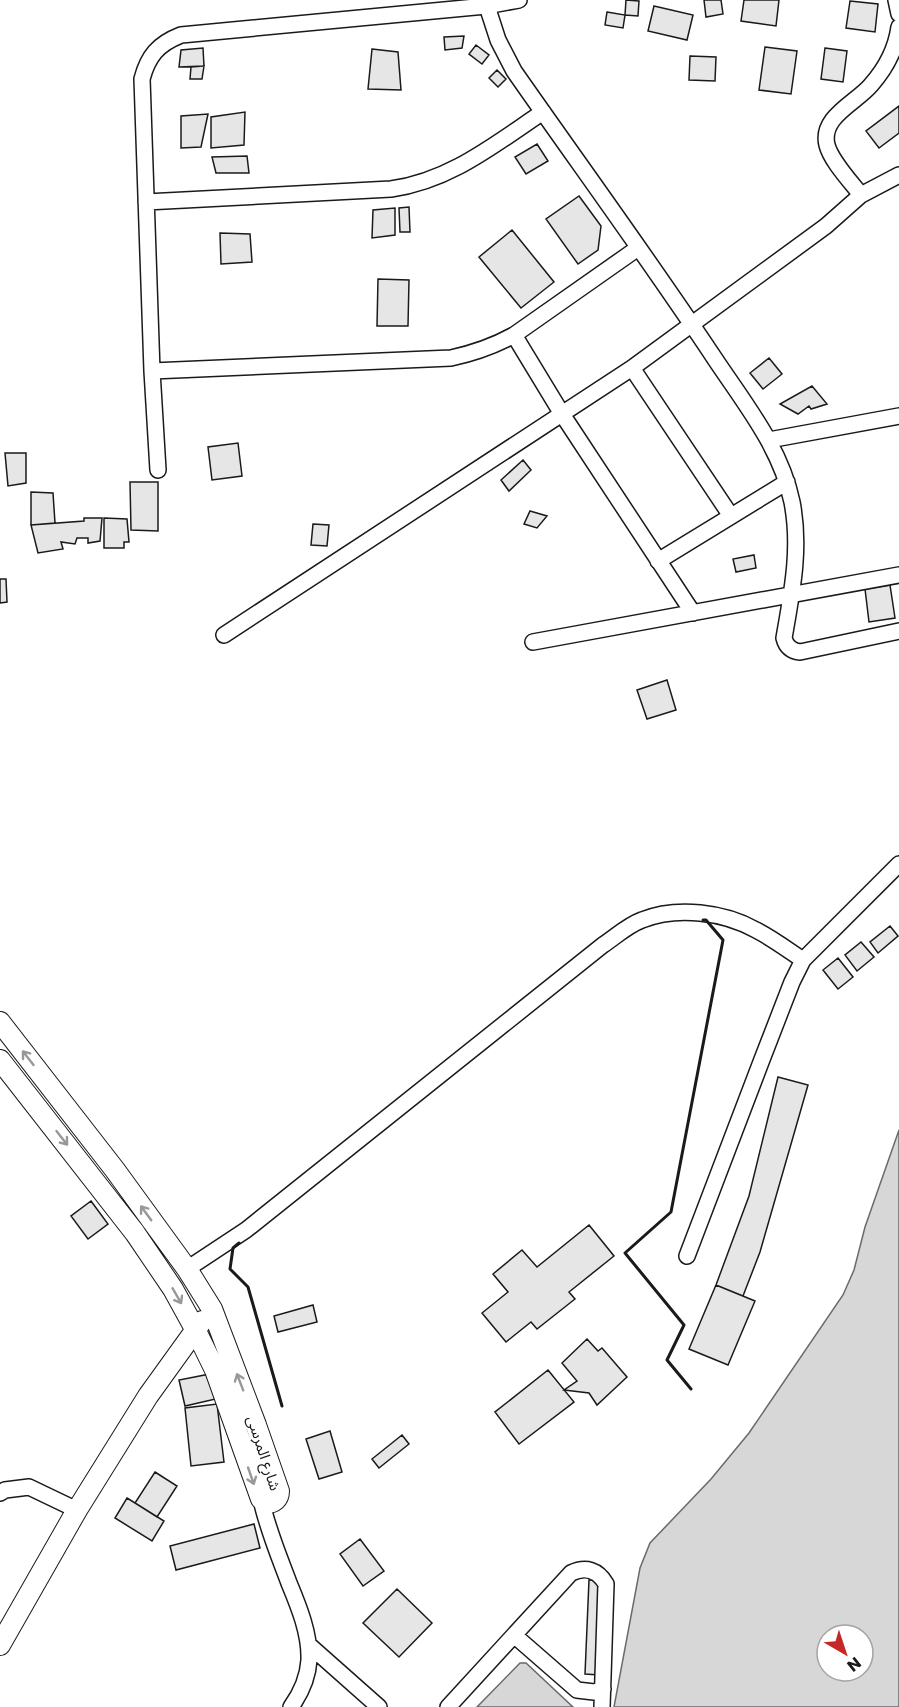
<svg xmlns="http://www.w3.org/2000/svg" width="899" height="1707" font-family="Poppins,'Noto Sans Arabic',sans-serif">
<rect width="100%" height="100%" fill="#fff"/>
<path fill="#d7d7d7" stroke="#6a6a6a" stroke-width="1.5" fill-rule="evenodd" d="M899,1130v577h-285l26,-139 10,-25 61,-64 38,-46 94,-138 11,-25 11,-43zM827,1635h36v36h-36z
M520,1663h6l47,44h-96z"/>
<path fill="#e6e6e6" stroke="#1a1a1a" stroke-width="1.5" d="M626,0l13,1 -1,15 -13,-1z
M704,0h17l2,14 -17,3z
M744,0h35l-3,26 -35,-5z
M850,1l28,3 -3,28 -29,-4z
M654,6l39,9 -6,25 -39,-9z
M607,12l18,3 -2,13 -18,-3z
M464,36l-2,12 -17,2 -1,-13z
M476,45l13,10 -7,9 -13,-10z
M765,47l32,4 -6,43 -32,-4z
M203,48l1,18 -25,1 2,-17z
M825,48l22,3 -4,31 -22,-3z
M372,49l26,3 3,38 -33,-1z
M690,56l26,1 -1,24 -26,-1z
M204,66l-2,13h-12l1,-12z
M497,70l9,9 -8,8 -9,-9z
M899,106v27l-20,15 -13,-17z
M245,112l-1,33 -33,3v-31z
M208,114l-7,33 -20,1v-32z
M537,144l11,17 -22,13 -11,-17z
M247,156l2,17h-33l-4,-16z
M579,196l22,30 -3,24 -20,14 -32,-45z
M409,207l1,25h-10l-1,-24z
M395,208v27l-23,3 1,-28z
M512,230l42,52 -33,26 -42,-51z
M220,233l30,1 2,28 -31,2z
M378,279l31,1 -1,46h-31z
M769,358l13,16 -19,15 -13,-16z
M812,386l15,18 -16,5 -2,-3 -11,8 -18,-10z
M238,443l4,33 -30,4 -4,-33z
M5,453h21v30l-18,3z
M523,460l8,10 -22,21 -8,-11z
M130,482h28v49l-27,-1z
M31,492l22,1 2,30 -24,2z
M530,511l17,5 -10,12 -13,-4z
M84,518h18l-2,23 -12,2v-5h-11l-2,6 -14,-2 2,7 -25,4 -7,-28 53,-4z
M104,518l23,1 2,23h-5v6h-20z
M313,524l16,1 -2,21 -16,-1z
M754,555l2,13 -20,4 -3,-13z
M0,579h6l1,23 -7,1z
M890,585l5,33 -26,4 -4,-33z
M667,680l9,30 -29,9 -10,-29z
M890,926l8,10 -20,17 -8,-11z
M861,942l13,15 -17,14 -12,-16z
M838,958l15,19 -15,12 -15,-19z
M778,1077l30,8 -48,167 -17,44 -27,-11 33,-89z
M91,1201l17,23 -20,15 -17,-23z
M589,1225l25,31 -45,36 6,7 -38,30 -6,-7 -25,20 -24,-29 26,-21 -15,-18 29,-24 15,17z
M716,1285l39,16 -27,64 -39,-16z
M313,1305l4,17 -39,10 -4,-16z
M587,1339l11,12 4,-3 25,29 -30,28 -8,-12 -25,-3 13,-9 -15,-18z
M548,1370l26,32 -55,42 -24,-32z
M215,1373l5,25 -35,8 -6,-26z
M217,1404l7,58 -33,4 -6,-58z
M330,1431l12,41 -23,7 -13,-40z
M402,1435l7,9 -30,24 -7,-9z
M155,1472l22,14 -20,31 -22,-14z
M127,1498l37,23 -12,20 -37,-23z
M254,1524l6,24 -84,22 -6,-24z
M360,1539l24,32 -21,15 -23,-32z
M589,1580h15l-5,95 -14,-1z
M397,1589l35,34 -33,34 -36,-34z"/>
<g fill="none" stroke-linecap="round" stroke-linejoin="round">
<g stroke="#1a1a1a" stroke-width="18">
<path id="minor" d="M485,0l13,40 16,31c67,96 136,190 201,288 30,45 66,89 77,143 9,46 0,90 -8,136 2,8 7,13 16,14l99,-21
M896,0l3,14
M861,195c-10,-13 -30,-34 -34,-50 -7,-28 29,-42 44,-60 15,-17 25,-36 28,-58
M146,202l245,-13c59,-8 104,-45 152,-77
M514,335l48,79 131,199
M632,368l99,148
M152,371l299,-13c23,-5 43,-12 63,-23l124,-87
M769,440l130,-24
M158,470l-6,-99 -10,-292c6,-23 16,-35 39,-44l305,-29 33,-6
M658,561l129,-79
M224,635l408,-267 194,-142 35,-31 38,-20
M533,642l366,-67
M687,1256l74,-194 31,-80 11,-22 96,-96
M187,1269l59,-39 357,-285c12,-8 25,-20 39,-25 35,-14 82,-8 114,10 16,8 32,20 47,30
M0,1493l5,-3 24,-3 48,23
M261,1499c6,29 18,57 28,84 10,24 21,51 20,77 -1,17 -8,33 -18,47
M515,1636l62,54 17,2 9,-3
M309,1645l70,62
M448,1707l123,-134c15,-7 27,-3 35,11l-4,123"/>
</g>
<g stroke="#1a1a1a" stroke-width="22">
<path id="major" d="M0,1022l115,148 72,99 25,40 44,116 23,66c0,8 -5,12 -13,12l-5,-4 -46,-129 -20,-41 -22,-40 -38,-56 -135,-173
M0,1645l77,-135 71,-114 54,-75"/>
</g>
<use href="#minor" stroke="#fff" stroke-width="15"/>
<use href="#major" stroke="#fff" stroke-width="20"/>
<path stroke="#1a1a1a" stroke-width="3" d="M239,1243l-6,5 -3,21 18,18 34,119
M691,1389l-24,-29 17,-35 -59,-72 46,-41 52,-272 -17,-20h-3"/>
</g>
<defs><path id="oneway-shaft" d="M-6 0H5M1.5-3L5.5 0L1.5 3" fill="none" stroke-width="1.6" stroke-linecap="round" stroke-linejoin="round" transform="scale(1.5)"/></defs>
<g stroke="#989898">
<use href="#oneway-shaft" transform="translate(28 1058) rotate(-128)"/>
<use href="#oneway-shaft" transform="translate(62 1138) rotate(52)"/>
<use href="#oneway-shaft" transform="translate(146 1213) rotate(-126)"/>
<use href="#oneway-shaft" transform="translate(177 1296) rotate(60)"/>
<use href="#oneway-shaft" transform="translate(240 1382) rotate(-111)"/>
<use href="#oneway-shaft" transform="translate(251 1476) rotate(71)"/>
</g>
<g text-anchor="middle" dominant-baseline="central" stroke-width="4.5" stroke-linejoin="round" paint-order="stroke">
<g font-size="15" fill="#1a1a1a" stroke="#fff">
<text transform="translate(264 1453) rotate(72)">شارع المرسى</text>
</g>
</g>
<g transform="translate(845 1653) rotate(141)"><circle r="28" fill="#ffffff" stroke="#a3a3a3" stroke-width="1.5"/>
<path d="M0-4.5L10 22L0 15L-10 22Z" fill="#c62828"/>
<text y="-9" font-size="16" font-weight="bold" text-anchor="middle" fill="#1a1a1a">N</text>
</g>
</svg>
